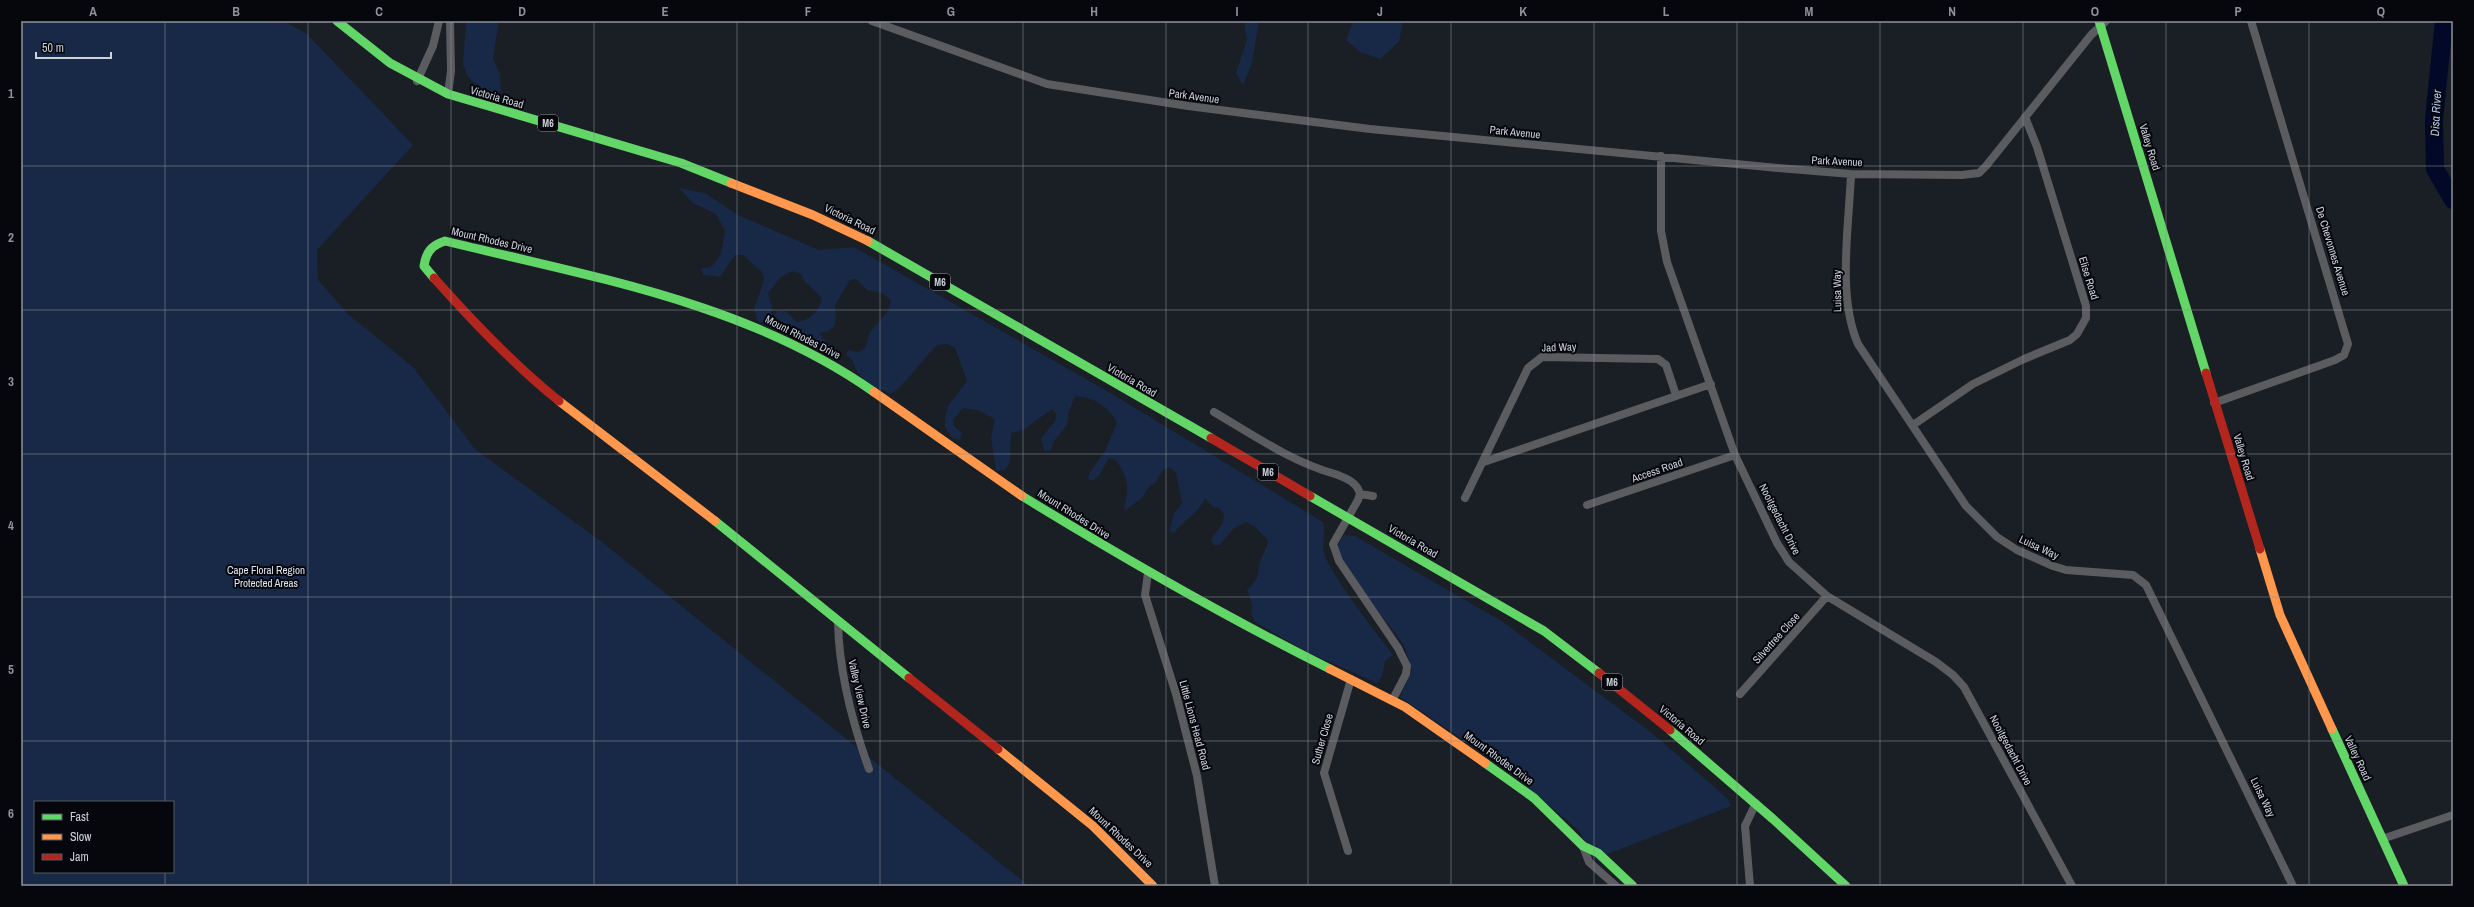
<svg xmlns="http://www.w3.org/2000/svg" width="2474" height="907" font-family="'Archivo Narrow',sans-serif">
<rect width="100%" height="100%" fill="#1a1e25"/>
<path fill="#182847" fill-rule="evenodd" d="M21,21h262l23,12 107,112 -96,105 1,30 30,34 65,53 62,82 127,93 427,344h-1008zM35,802h138v70h-138z
M466,21h33l-6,38 7,15 1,17 -11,5 -22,-19 -5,-12z
M1244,21h15l-7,42 -9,22 -7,-12 11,-33z
M1353,21h50l-4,21 -19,17 -20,-7 -14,-12z
M679,188l26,5 33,22 81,35 35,-3 253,144 216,131c3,10 -1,20 1,30 5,22 54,82 69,103l-8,6 -3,16 -5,6 -70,-31 -52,-30 -4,-9 1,-9 -5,-14c14,-14 9,-12 13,-28 2,-8 7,-13 8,-22l-13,-13 -9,-5 -13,7 -13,16h-6l-3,-6 12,-16 1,-9 -5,-6 -6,-1 -8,-9c-6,15 -21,22 -31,35l-5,-2 5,-18 8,-10 -6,-30 -6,-6 -6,2 -9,14 -6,4 -7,11 -18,13c4,-24 6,-30 -8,-51l-7,-2 -9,16 -7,7 -5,-2 2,-7 15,-21 12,-28c-6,-15 -26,-28 -42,-26l-6,14 -2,14 -13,16 -3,9 -7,1 -3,-13 14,-17 1,-7 -4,-5 -29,21 -12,3 -1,29 -5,8 -9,1 -5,-34 4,-18 -18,-9 -14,-2 -10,12 1,6 8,7 -2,7 -8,-2 -7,-11v-9l3,-12 19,-25 -12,-33 -8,-4 -10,1 -38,43 -8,6c-11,-4 -26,-12 -33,-21 -5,-8 -3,-13 -12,-18l2,-5 10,2 7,-4 5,-16 18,-21 3,-11 -9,-7 -15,-3 -11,-11 -6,1 -15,25 1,13 -2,8 -5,5 -10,2 10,12 -2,5 -9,1 -24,-13 -5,-11 -15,-11 3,-5h8l12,11c12,-1 23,-12 25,-24l-18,-17 -3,-7 -9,-3 -11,6 -13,16 4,15 -1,12 -6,4 -7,-3 -4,-12 10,-29 -2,-8 -19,-17h-8l-15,22 -17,-2 -2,-7h7l6,-4 7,-11 4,-22 -9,-17 -23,-11z
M1344,535l11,1 148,86 149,111 75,65 4,8 -136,53 -16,-28 -67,-58 -112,-76 12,-27c-3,-8 -5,-19 -9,-26 -22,-33 -53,-60 -66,-97z"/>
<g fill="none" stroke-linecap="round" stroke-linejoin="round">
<path stroke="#020827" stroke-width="18" d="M2444,21l-10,98 1,50 18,31"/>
<path stroke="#5b5c60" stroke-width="8" d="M872,21l175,63 141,22 182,23 408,39 73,6 111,1 17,-2 7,-7 105,-131 15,-14
M417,81l16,-35 6,-25
M448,94l3,-23 -1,-50
M1661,156v75l6,31 68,193 42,88 12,19 38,34 109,66 17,13 11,12 108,199
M1851,174c-2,52 -14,122 7,170l108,162 31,31 20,13 36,16 13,4 67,5 13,10 147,301
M2214,403l121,-43 9,-5 4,-11 -97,-323
M1214,412c39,23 78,50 121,62 11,4 22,8 25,20l-2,6 -25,44 6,17 59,87 9,18 -1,8 -13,25
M1913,425l60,-41 51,-25 46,-19 7,-6 9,-16v-12l-15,-49 -34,-110 -12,-30
M1484,462l227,-78
M1360,494l13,2
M1465,498l63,-130 14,-11 116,2 8,6 10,30
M1587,505l148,-50
M1148,573l-3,22 31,99 21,82 18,110
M838,622c1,51 14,100 31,147
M1740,694l87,-98
M2382,839l71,-24
M1583,846l6,16 27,24
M1348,851l-24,-78 27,-94
M1750,886l-5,-60 11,-23"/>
<path stroke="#63d668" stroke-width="9" d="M337,21l53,42 58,31 233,69 50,20
M2099,21l107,352
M868,241l343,197
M434,278l-10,-12c2,-14 8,-21 21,-25 147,36 303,62 429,151
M1022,496c101,62 202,120 308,173
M1310,496l234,135 55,42
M715,521l194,157
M2332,729l72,157
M1670,730l103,89 73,67
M1485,763l49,35 49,48 15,7 35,33"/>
<path stroke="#ff974d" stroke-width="9" d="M731,183l82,32 55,26
M874,392l148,104
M559,401l156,120
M2260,549l20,66 52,114
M1330,669l75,38 80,56
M998,749l95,77 60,60"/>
<path stroke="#b3261e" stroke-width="9" d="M434,278c39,44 79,86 125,123
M2206,373l54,176
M1211,438l99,58
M1599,673l71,57
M909,678l89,71"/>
</g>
<path fill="none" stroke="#8e929b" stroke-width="1" stroke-opacity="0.55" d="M165,21v781M308,21v865M451,21v865M594,21v865M737,21v865M880,21v865M1023,21v865M1166,21v865M1308,21v865M1451,21v865M1594,21v865M1737,21v865M1880,21v865M2023,21v865M2166,21v865M2309,21v865M21,166h2432M21,310h2432M21,454h2432M21,597h2432M21,741h2432M165,872v14"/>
<g text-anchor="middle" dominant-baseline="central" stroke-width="4" stroke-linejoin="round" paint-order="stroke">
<g fill="#05070c" stroke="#91949c" stroke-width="1">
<rect x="538" y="115" width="20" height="16" rx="3"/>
<rect x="930" y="274" width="20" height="16" rx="3"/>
<rect x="1258" y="464" width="20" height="16" rx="3"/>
<rect x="1602" y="674" width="20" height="16" rx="3"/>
</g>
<g font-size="10" font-weight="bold" fill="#cdd1da">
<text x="548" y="123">M6</text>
<text x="940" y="282">M6</text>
<text x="1268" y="472">M6</text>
<text x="1612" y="682">M6</text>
</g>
<g font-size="11" fill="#cdd1da" stroke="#05070c">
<text transform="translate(1194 96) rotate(8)">Park Avenue</text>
<text transform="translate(497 97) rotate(16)">Victoria Road</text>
<text transform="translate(1515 132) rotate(6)">Park Avenue</text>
<text transform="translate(2150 147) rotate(73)">Valley Road</text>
<text transform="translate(1837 161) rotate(3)">Park Avenue</text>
<text transform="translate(850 219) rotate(26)">Victoria Road</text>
<text transform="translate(492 240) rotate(13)">Mount Rhodes Drive</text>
<text transform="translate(2333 251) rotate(73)">De Chevonnes Avenue</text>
<text transform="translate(2089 278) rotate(73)">Elise Road</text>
<text transform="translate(1837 291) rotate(-91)">Luisa Way</text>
<text transform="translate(803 337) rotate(27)">Mount Rhodes Drive</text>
<text transform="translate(1559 347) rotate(-2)">Jad Way</text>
<text transform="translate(1132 380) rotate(30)">Victoria Road</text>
<text transform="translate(2244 457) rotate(73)">Valley Road</text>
<text transform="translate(1657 470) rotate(-19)">Access Road</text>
<text transform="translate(1074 514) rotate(32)">Mount Rhodes Drive</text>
<text transform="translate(1780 519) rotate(63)">Nooitgedacht Drive</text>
<text transform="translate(1413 541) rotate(30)">Victoria Road</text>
<text transform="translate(2039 547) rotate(25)">Luisa Way</text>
<text transform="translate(1776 638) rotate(-48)">Silvertree Close</text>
<text transform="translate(860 694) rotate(77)">Valley View Drive</text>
<text transform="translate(1195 725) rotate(75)">Little Lions Head Road</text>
<text transform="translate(1682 725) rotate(40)">Victoria Road</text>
<text transform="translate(1322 739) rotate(-74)">Suther Close</text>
<text transform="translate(2011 750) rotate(62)">Nooitgedacht Drive</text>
<text transform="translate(1499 758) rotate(36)">Mount Rhodes Drive</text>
<text transform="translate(2358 758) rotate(65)">Valley Road</text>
<text transform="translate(2263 797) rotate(64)">Luisa Way</text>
<text transform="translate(1121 837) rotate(43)">Mount Rhodes Drive</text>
</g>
<g font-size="11" fill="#dde5f2" stroke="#05070c">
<text x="266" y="570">Cape Floral Region<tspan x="266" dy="13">Protected Areas</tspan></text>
</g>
<g font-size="12" font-style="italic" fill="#b6cdf4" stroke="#05070c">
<text transform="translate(2436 113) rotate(-87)">Disa River</text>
</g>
</g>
<rect width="2474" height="907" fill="none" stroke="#05070c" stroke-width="44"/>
<rect x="34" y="801" width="140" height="72" fill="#05070c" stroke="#55585e"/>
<rect x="42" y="814" width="20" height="6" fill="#63d668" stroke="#55585e"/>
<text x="70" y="821" font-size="12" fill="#cdd1da">Fast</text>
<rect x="42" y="834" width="20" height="6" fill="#ff974d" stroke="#55585e"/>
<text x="70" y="841" font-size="12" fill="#cdd1da">Slow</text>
<rect x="42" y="854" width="20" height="6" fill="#b3261e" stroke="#55585e"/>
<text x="70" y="861" font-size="12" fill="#cdd1da">Jam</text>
<path d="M36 52v6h75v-6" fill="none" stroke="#cdd1da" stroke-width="2"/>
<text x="42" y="52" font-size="12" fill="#cdd1da" stroke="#05070c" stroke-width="3" paint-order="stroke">50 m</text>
<rect x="22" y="22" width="2430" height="863" fill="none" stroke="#8e929b" stroke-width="1.5"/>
<g font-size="13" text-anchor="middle" font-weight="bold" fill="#8e929b">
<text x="93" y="16">A</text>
<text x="236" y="16">B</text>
<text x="379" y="16">C</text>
<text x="522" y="16">D</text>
<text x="665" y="16">E</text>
<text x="808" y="16">F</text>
<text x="951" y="16">G</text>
<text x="1094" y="16">H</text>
<text x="1237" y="16">I</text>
<text x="1380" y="16">J</text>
<text x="1523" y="16">K</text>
<text x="1666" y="16">L</text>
<text x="1809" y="16">M</text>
<text x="1952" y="16">N</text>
<text x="2095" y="16">O</text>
<text x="2238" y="16">P</text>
<text x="2381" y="16">Q</text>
<text x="11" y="98">1</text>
<text x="11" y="242">2</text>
<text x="11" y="386">3</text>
<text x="11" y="530">4</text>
<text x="11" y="674">5</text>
<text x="11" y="818">6</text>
</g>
</svg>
